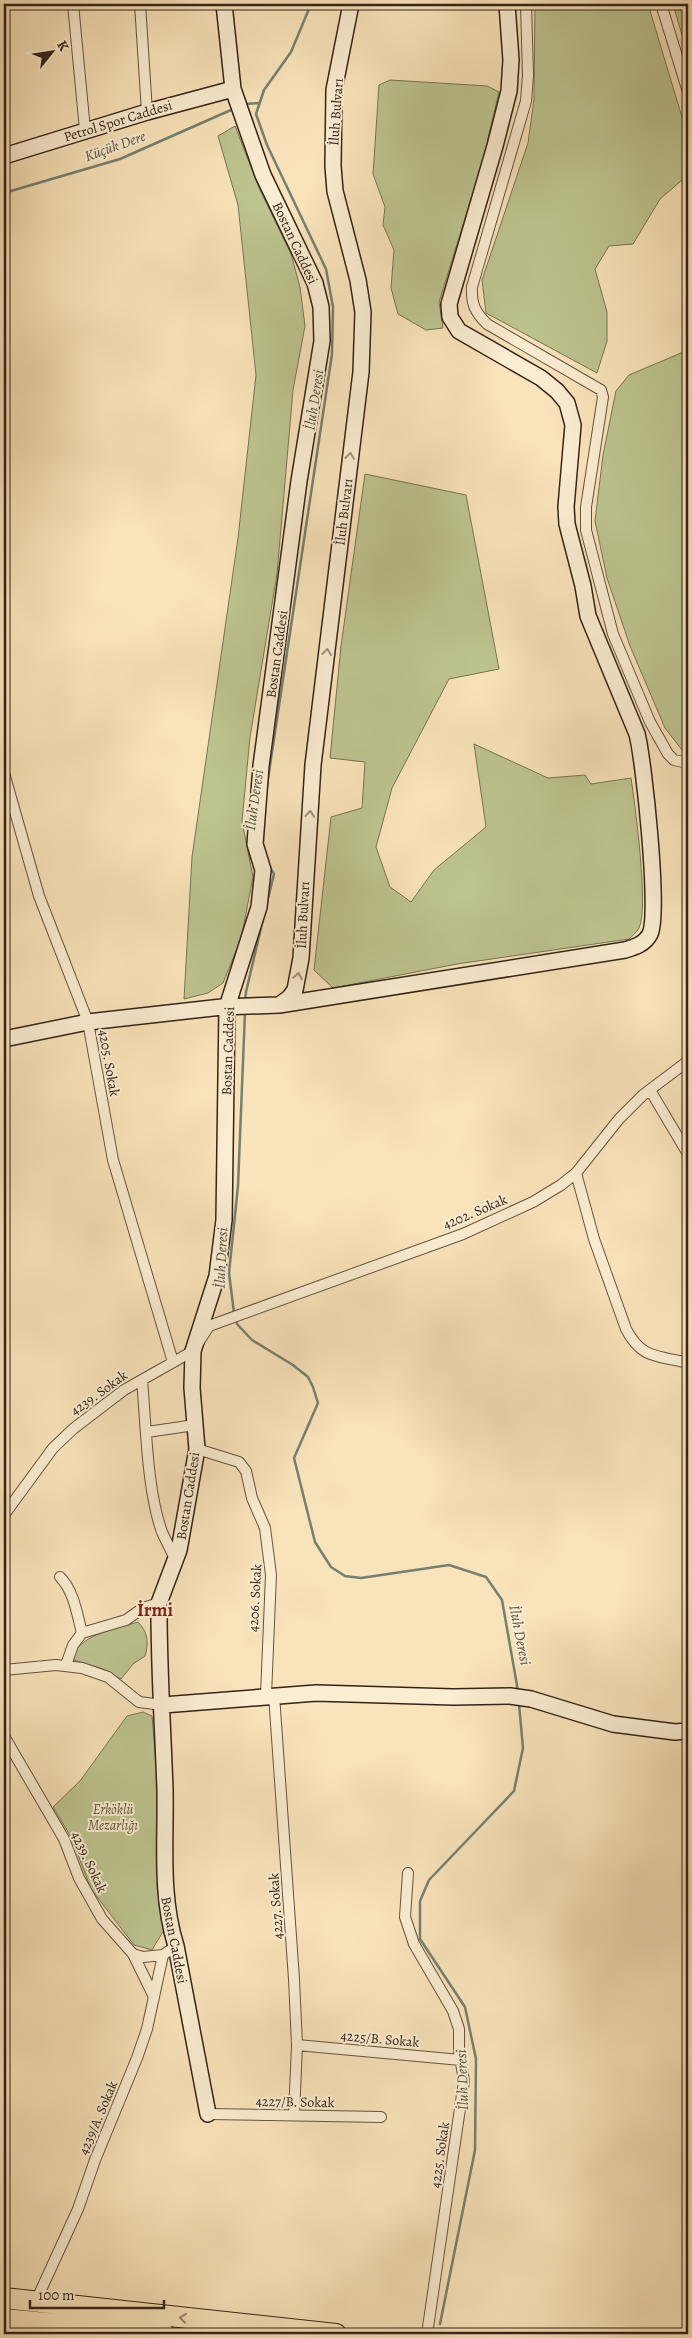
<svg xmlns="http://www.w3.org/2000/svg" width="692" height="2338" font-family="Alegreya,serif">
<rect width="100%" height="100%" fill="#f9e3ba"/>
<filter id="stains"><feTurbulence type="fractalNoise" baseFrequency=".004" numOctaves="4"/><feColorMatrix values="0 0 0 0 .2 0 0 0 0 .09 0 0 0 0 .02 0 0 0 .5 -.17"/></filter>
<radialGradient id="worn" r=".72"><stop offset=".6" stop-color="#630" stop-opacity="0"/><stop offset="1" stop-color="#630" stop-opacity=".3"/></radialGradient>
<path fill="#bdc490" stroke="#787454" d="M535,4h113l40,133v38l-28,24 -27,45 -24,2 -14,23 12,43v29l-10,32 -111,-60 -4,-33 46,-137 6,-44z
M673,4h15v52z
M390,80l97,6 12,6 -17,72 -43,138 4,26 -17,2 -28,-16 -7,-26 3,-38 -11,-25 2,-18 -12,-33 6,-89z
M235,126l25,64 31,64 9,33 5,39 -12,64 -16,184 -27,163 -8,84 11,56 -12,62 -18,44 -15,10 -24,6 8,-142 46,-319 18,-163 -18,-170 -20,-69z
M688,350v400h-6l-17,-22 -35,-82 -23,-68 -12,-57 8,-66 13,-64 13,-16z
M365,474l101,21 33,174 -50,10 -57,109 -16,59 14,40 21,15 23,-32 52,-43 -12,-83 74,34 37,-3 6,9 40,-6c4,27 18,130 8,150 -2,4 -7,8 -10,11l-172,25 -124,24 -19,-18 17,-153 31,-9 3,-46 -35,-4 11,-112z
M138,1622c10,10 11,21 7,34l-12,8 -12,15 -18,-10 -29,-9 -1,-6c12,-21 43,-25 65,-32z
M143,1712l9,4 9,108 -2,63 5,43 -12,20 -18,-5 -43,-56 -20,-52 -18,-30 27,-26 47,-65z"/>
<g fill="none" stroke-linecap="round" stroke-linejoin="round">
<path stroke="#748171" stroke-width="2.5" d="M244,104l15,-1
M4,193l116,-34 111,-49
M266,792l66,-438 1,-47 -7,-38 -59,-124 -11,-31 8,-24 27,-38 20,-48
M266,907l8,-33 -4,-7
M245,1002l1,-10 18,-77
M234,1313l-5,-40 9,-87 7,-174
M236,1318l1,6 15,16 41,25 15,12 5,10 5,16 -24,55 21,84 16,25 14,9 16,2 88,-13 37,12 16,23 16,91
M440,2324l35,-174 1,-91 -11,-52 -45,-68v-38l9,-21 85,-89 9,-43 -4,-44"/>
<g stroke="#655341" stroke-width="12">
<path id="street" d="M73,4l12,126
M140,4l7,108
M526,4l2,72 -2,25 -54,186c-1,17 3,25 15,37l114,66 2,7 -17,110v23l27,104 37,88 18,32 6,6 14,3
M661,4l27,88
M4,141v15
M4,773l35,123 49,126 25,138 60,202
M650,1090l38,64
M576,1173l18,66 32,90c16,31 32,26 62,34
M142,1380c4,44 5,111 20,152 4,9 9,18 13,27
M147,1432l48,-7
M197,1449l42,13 7,9 6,27 13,30 6,47 -5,120
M4,1515l49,-67 20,-19 51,-39 69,-39 16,-25 254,-92 70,-32 28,-17 15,-12 43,-54 24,-24 45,-34
M60,1577c14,14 17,37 22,56
M66,1665l7,-20 9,-12 44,-13 17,-12 16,-5
M4,1670l52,-5 26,3 26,9 31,25 24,3
M274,1695l20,284 3,66 -3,70
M4,1736l60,103 15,39 23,41 31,35 21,43
M408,1873l-3,44 9,27 39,67 6,18v22l5,30 -37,253
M133,1954l10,3 20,-2
M297,2045l164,15
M208,2114l173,3
M36,2301l42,-92 17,-49 42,-102 10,-29 16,-74 13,-9"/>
</g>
<g stroke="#342319" stroke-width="18">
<path id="secondary" d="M4,156l143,-44 86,-23
M279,1005l346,-55c10,-3 20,-6 25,-16 10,-20 -6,-173 -13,-200l-49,-118 -5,-30 -16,-62 -1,-17 7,-82 -6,-22 -10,-12 -16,-13 -82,-47 -9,-14 -1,-13 46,-158 14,-55 2,-31 -4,-56
M4,1039l84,-17 134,-15 57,-2 10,-7 6,-8 6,-32 12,-193 48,-393 2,-60 -5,-32 -23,-89 -2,-25 1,-76 17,-86
M163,1705l153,-12 137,4 57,-1 21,3 82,25 62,8 13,-1
M208,2114l-32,-168c-16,-51 -10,-103 -11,-156 -2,-59 -6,-119 -6,-179v-8l20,-53 18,-101 -5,-61 1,-37 24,-75 7,-56 3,-213 32,-100 4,-37 -8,-26 6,-78 38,-285 23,-140 -1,-34 -6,-24 -52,-108 -30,-86 -9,-85"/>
</g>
<g stroke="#342319" stroke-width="22">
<path id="highway" d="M4,2298l332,36
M4,2319l160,15"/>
</g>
<use href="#street" stroke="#fbedd2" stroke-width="10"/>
<use href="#secondary" stroke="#fbedd2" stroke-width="15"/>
<use href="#highway" stroke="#f9e3ba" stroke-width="20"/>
</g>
<defs><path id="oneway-chevron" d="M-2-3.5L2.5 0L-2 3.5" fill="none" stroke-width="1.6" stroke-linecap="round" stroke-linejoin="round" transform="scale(1.25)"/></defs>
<g stroke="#a1927f">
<use href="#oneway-chevron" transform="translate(350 456) rotate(-83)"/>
<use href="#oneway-chevron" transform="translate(327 652) rotate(-83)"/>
<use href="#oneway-chevron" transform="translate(310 814) rotate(-86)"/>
<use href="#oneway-chevron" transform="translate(298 976) rotate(-80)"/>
</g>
<use stroke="#96836a" href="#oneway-chevron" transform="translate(183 2318) rotate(-173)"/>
<g text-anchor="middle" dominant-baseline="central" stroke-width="4" stroke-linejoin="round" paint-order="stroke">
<g font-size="14" fill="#342319" stroke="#fbedd2">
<text transform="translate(336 112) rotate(-86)">İluh Bulvarı</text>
<text transform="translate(118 121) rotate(-17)">Petrol Spor Caddesi</text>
<text transform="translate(295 243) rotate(65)">Bostan Caddesi</text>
<text transform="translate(344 512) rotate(-83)">İluh Bulvarı</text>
<text transform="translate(277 654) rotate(-82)">Bostan Caddesi</text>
<text transform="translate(303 915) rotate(-87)">İluh Bulvarı</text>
<text transform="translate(228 1051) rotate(-88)">Bostan Caddesi</text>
<text transform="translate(109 1063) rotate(80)">4205. Sokak</text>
<text transform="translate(475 1212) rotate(-23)">4202. Sokak</text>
<text transform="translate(99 1393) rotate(-36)">4239. Sokak</text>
<text transform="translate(188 1496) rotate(-81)">Bostan Caddesi</text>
<text transform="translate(255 1598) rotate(-87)">4206. Sokak</text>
<text transform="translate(89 1862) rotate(65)">4239. Sokak</text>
<text transform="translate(276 1906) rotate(-94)">4227. Sokak</text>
<text transform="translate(174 1940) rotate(79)">Bostan Caddesi</text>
<text transform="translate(380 2039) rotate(5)">4225/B. Sokak</text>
<text transform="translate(295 2102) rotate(1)">4227/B. Sokak</text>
<text transform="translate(98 2118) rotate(-67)">4239/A. Sokak</text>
<text transform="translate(440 2155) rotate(-82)">4225. Sokak</text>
</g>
<g font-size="14" font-style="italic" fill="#5d533d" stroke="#fbedd2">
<text x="113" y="1809">Erköklü<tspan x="113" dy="16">Mezarlığı</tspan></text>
</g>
<g font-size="15" font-style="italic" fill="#545245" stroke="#fbedd2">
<text transform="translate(115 146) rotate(-20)">Küçük Dere</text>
<text transform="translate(314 400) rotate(-81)">İluh Deresi</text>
<text transform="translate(254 800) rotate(-82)">İluh Deresi</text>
<text transform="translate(221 1258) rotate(-87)">İluh Deresi</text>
<text transform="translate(520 1635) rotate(79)">İluh Deresi</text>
<text transform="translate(462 2080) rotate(-92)">İluh Deresi</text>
</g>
<g font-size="19" font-weight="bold" fill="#7a1f14" stroke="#fbedd2">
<text x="155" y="1610">İrmi</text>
</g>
</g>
<rect width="692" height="2338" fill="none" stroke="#f9e3ba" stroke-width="20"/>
<rect x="5" y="5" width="682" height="2328" fill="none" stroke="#342319" stroke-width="2.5"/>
<rect x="10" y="10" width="672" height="2318" fill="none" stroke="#342319"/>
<g transform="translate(52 52) rotate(60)" stroke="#fbedd2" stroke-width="4" paint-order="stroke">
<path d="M0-4L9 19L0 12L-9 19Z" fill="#342319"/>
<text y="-8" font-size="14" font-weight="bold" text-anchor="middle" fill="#342319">K</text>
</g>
<path d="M30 2300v8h134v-8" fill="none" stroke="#342319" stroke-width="2.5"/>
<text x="38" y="2300" font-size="15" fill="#342319" stroke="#fbedd2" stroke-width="4" paint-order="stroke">100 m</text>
<rect width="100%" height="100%" filter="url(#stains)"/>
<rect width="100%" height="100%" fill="url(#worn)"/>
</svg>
